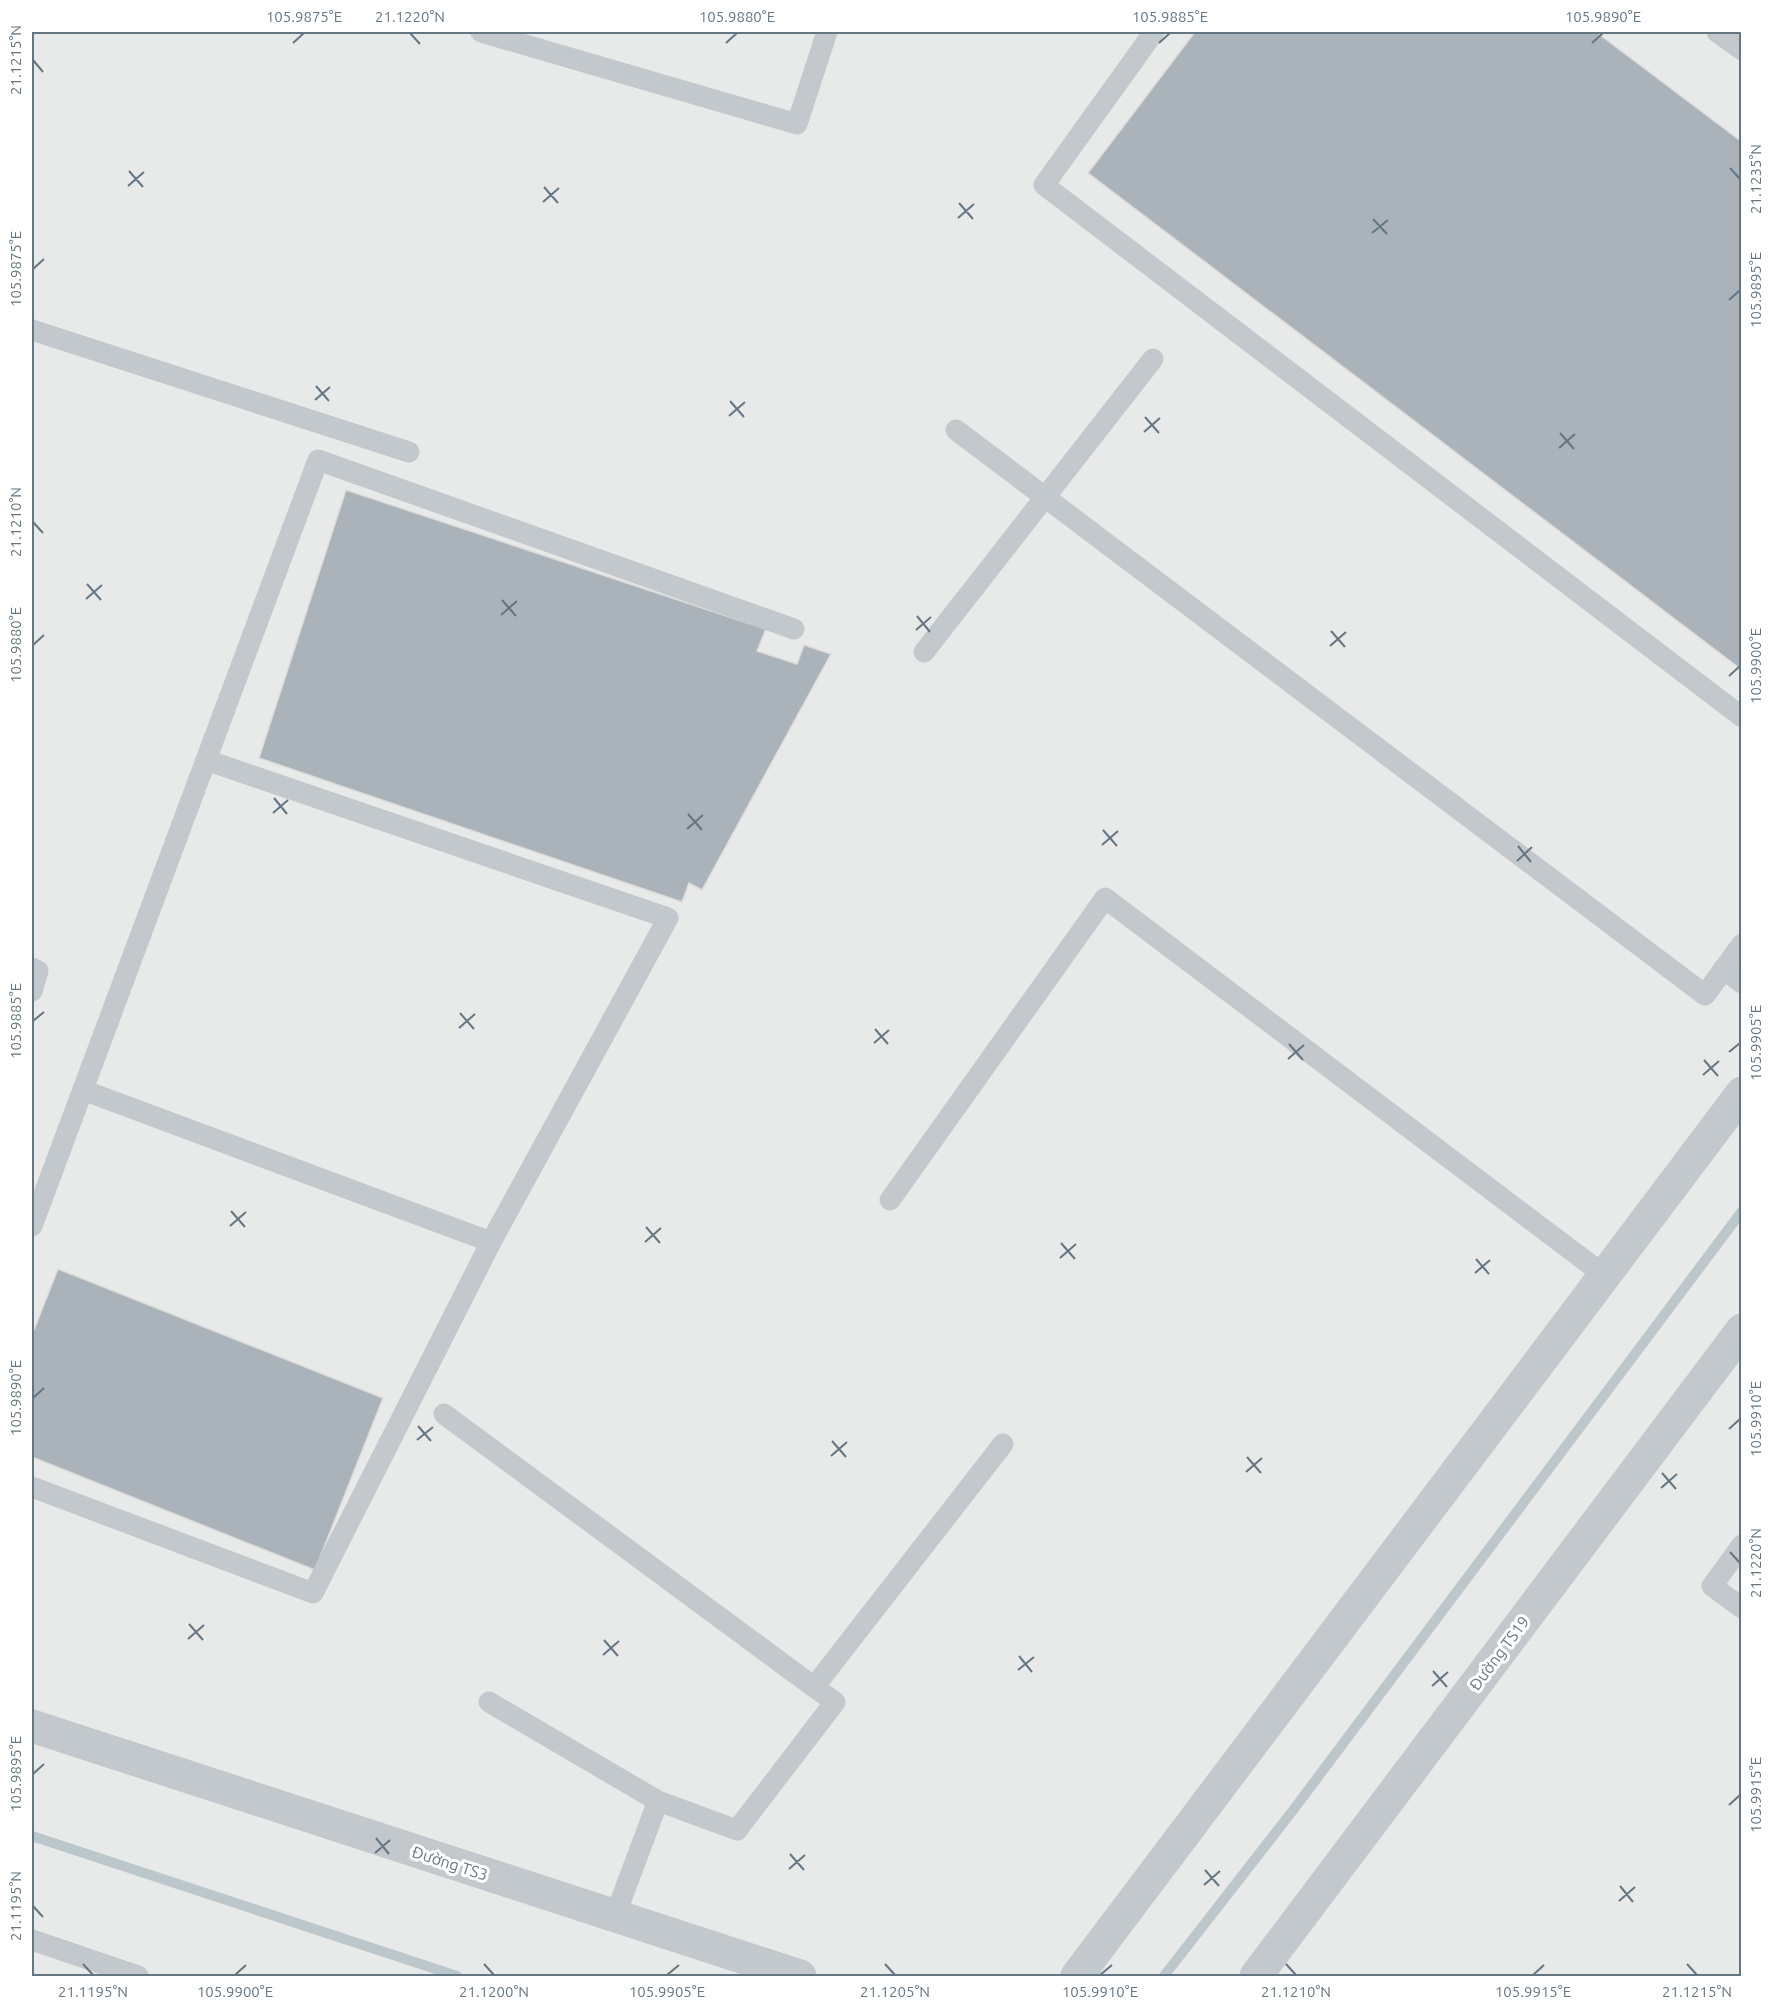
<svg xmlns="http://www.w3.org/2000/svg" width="1773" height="2008" font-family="Ubuntu,sans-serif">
<rect width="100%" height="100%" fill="#fafaf8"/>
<path fill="#e8e9e9" d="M32,32h1709v1944h-1709z"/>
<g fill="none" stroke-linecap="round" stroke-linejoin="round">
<path stroke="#bbc7cb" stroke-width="10" d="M32,1836l425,140
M1164,1976l130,-167 448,-598"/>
</g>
<path fill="#aab3b9" stroke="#dcdcda" stroke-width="1.5" d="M1195,32h401l146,110v528l-654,-497z
M346,490l420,139 -9,22 40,13 7,-19 27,9 -129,236 -13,-7 -7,19 -423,-144z
M58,1269l325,129 -68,172 -283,-113v-122z"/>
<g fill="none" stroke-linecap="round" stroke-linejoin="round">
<path stroke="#c3c8cc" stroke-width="21" d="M481,32l316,92 30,-92
M1154,32l-110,153 698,532
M1717,32l25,18
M32,330l377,122
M956,430l749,565 37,-51
M924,652l229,-293
M206,760l462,158 -177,324
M32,968l6,3 -6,20
M1723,969l19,14
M890,1200l215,-302 499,377
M32,1226l286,-766 476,169
M444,1414l370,273 189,-243
M32,1487l281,106 178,-351 -408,-152
M1742,1545l-30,41 30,22
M489,1702l169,99
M615,1916l43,-115 79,29 98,-128 -21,-15
M32,1940l106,36"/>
<path stroke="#c3c8cc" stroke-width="33" d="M32,1726l768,250
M1077,1976l665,-883
M1256,1976l486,-646"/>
</g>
<path fill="none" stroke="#657683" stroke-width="2" d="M410,33l10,11M293,43l11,-10M726,43l11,-10M1159,43l11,-10M1592,43l11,-10M33,60l10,12M1730,168l10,11M129,171l14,16M128,186l16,-14M544,187l14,16M543,202l16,-14M959,203l14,16M958,218l16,-14M1373,219l14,15M1372,233l16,-13M33,269l11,-10M1729,300l11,-10M316,386l13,15M315,400l15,-13M730,401l14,16M729,416l16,-14M1145,417l14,16M1144,432l16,-14M1560,433l14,16M1559,448l16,-14M33,522l10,11M87,584l14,16M86,599l16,-14M502,600l14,16M501,615l16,-14M917,616l13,16M916,630l15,-13M1331,631l14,16M33,645l11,-10M1330,646l16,-14M1729,676l11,-10M274,798l13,16M273,813l15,-13M688,814l14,16M687,829l16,-14M1103,830l14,16M1102,845l16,-14M1518,846l13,16M1517,861l15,-14M460,1013l14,16M33,1021l11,-9M459,1028l16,-14M875,1029l13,15M874,1043l15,-13M1289,1044l14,16M1729,1052l11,-9M1288,1059l16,-14M1704,1060l14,16M1703,1075l16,-14M231,1211l14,16M230,1226l16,-14M646,1227l14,16M645,1242l16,-14M1061,1243l14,16M1060,1258l16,-14M1476,1259l13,15M1475,1273l15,-13M33,1398l11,-10M418,1426l13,15M1729,1429l11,-10M417,1440l16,-13M832,1441l14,16M831,1456l16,-14M1247,1457l14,16M1246,1472l16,-14M1662,1473l14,16M1661,1488l16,-14M1730,1552l10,11M189,1624l14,16M188,1639l16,-14M604,1640l14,16M603,1655l16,-14M1019,1656l13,16M1018,1670l16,-13M1433,1671l14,16M1432,1686l16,-14M33,1774l11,-10M1729,1805l11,-10M376,1838l13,16M375,1853l15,-13M790,1854l14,16M789,1869l16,-14M1205,1870l14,16M1204,1885l16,-14M1620,1886l13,16M1619,1901l16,-14M33,1906l10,11M83,1964l10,11M484,1964l10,11M885,1964l10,11M1286,1964l10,11M1687,1964l10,11M235,1975l11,-10M667,1975l12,-10M1100,1975l12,-10M1533,1975l11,-10"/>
<g text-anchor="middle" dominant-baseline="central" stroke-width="6" stroke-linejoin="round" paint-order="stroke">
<g font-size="16" fill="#657683" stroke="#fff">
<text transform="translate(1499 1653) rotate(-53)">Đường TS19</text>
<text transform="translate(450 1863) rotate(18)">Đường TS3</text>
</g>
</g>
<rect width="1773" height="2008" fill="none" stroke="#ffffff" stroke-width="66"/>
<rect x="33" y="33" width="1707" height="1942" fill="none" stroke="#657683" stroke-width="2"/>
<g font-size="15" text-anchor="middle" fill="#657683">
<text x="304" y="22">105.9875°E</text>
<text x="410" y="22">21.1220°N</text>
<text x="737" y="22">105.9880°E</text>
<text x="1170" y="22">105.9885°E</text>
<text x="1603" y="22">105.9890°E</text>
<text transform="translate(16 60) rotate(-90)" y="5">21.1215°N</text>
<text transform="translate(1756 179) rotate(-90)" y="5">21.1235°N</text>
<text transform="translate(16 269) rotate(-90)" y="5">105.9875°E</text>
<text transform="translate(1756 290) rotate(-90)" y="5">105.9895°E</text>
<text transform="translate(16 522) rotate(-90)" y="5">21.1210°N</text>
<text transform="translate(16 645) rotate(-90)" y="5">105.9880°E</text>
<text transform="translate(1756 666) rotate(-90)" y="5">105.9900°E</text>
<text transform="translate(16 1021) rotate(-90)" y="5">105.9885°E</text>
<text transform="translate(1756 1043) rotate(-90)" y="5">105.9905°E</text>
<text transform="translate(16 1398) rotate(-90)" y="5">105.9890°E</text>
<text transform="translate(1756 1419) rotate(-90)" y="5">105.9910°E</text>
<text transform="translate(1756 1563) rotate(-90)" y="5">21.1220°N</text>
<text transform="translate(16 1774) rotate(-90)" y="5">105.9895°E</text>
<text transform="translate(1756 1795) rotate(-90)" y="5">105.9915°E</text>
<text transform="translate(16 1906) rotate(-90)" y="5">21.1195°N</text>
<text x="93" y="1997">21.1195°N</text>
<text x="235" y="1997">105.9900°E</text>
<text x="494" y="1997">21.1200°N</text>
<text x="667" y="1997">105.9905°E</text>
<text x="895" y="1997">21.1205°N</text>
<text x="1100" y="1997">105.9910°E</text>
<text x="1296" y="1997">21.1210°N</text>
<text x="1533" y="1997">105.9915°E</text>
<text x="1697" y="1997">21.1215°N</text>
</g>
</svg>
